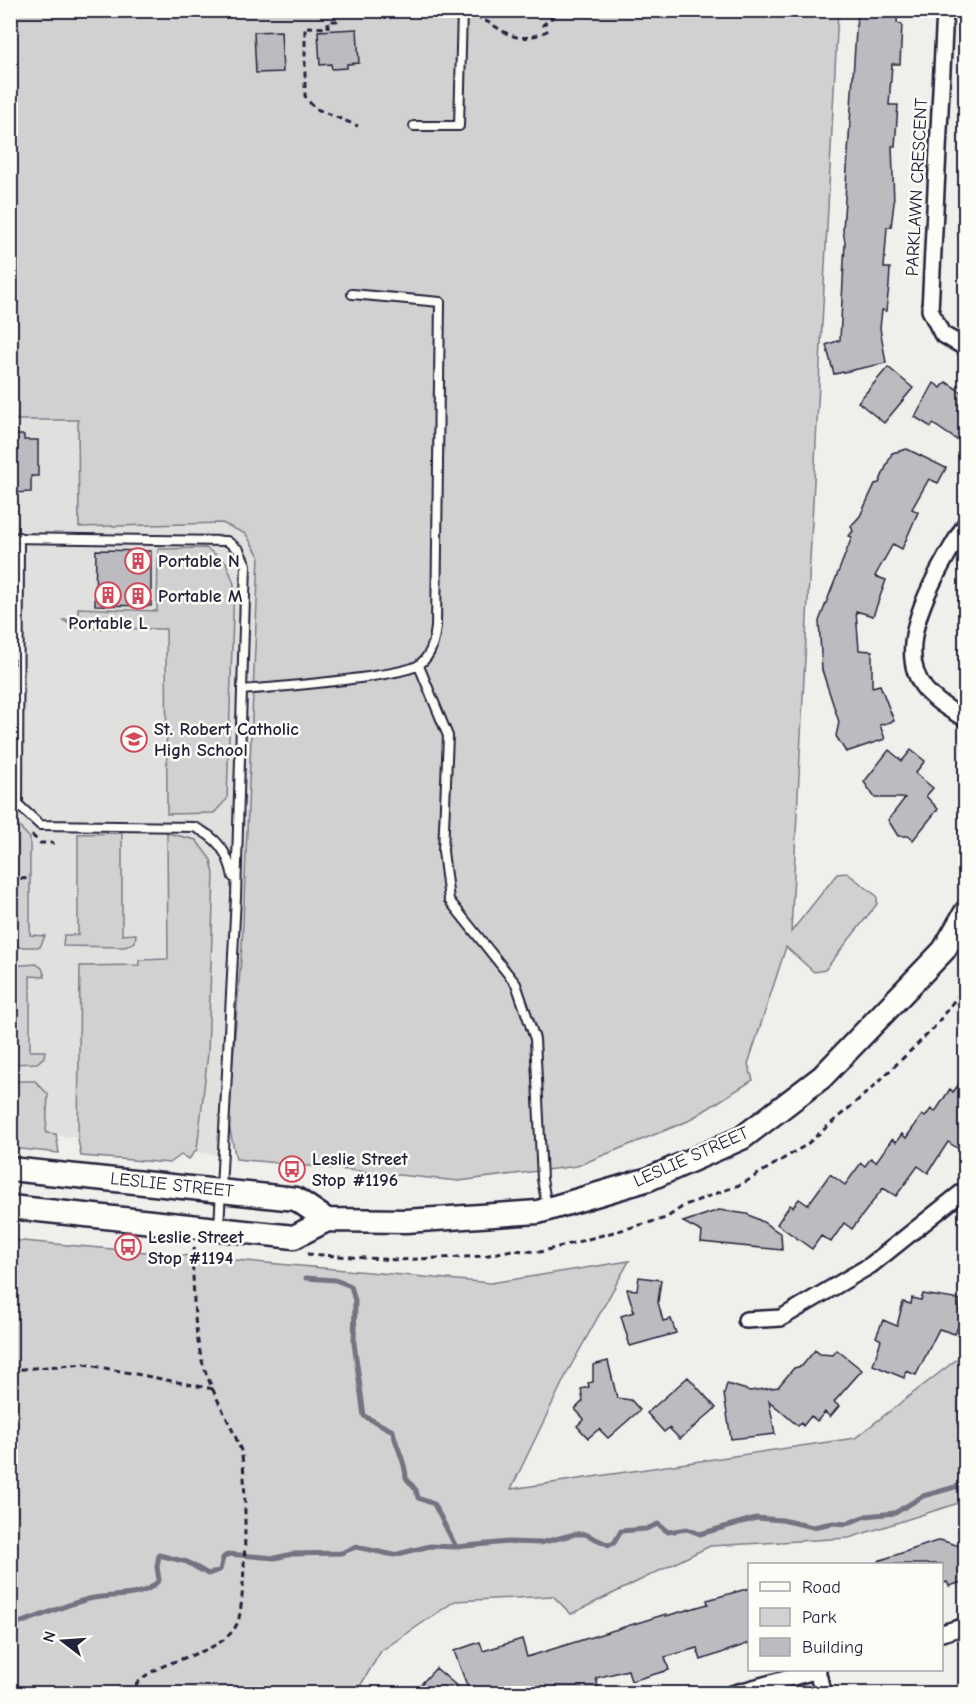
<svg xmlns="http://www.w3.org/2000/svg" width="976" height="1704" font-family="'Comic Neue',sans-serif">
<rect width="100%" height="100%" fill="#f0efec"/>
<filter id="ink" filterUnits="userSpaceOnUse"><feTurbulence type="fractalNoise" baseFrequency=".0167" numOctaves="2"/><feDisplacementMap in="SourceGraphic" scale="12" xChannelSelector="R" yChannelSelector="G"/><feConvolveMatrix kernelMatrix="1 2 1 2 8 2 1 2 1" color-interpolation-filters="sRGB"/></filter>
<g filter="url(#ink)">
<path fill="#e0e0df" d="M10,88l261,445 -43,588v35l-217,-26z"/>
<path fill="#d2d1d1" stroke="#7a7a86" stroke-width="1.5" d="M11,11h827l-47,921 46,-58 10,-1 30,23v8l-52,66 -11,2 -28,-25 -38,117 5,16 -65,41 -111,45 -118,15 -223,-22 -8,-38 14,-176 17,-389 -13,-22 -24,-11 -143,4 -1,-107h-67z
M206,548l20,14 8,22 -7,215 -13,14 -47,1 -1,-185 -90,-1 -13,-8 15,-1v-11l79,3 1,-62z
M10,817l20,21v97l15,1 -5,11h-29z
M122,833v102l14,-1 -1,8 -10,5 -62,-1 1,-11h14v-101z
M167,833l29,7 15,20 3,14 -6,179 -11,96 -8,10 -8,-4 -11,8 -89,-7 -3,-17 2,-173 59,-1v-5l29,-1z
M36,964l6,4 3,9 -15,-1v75h15l-1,6 -7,6 -26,1v-98z
M11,1081h24l13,13 -2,39 10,1 3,19 -48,-5z
M11,1240l480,43 138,-22 -61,110 -57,118 344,-51 110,-85v148l-116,37 -139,8 -139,68 -18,-18 -98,5 -74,50 -25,42h-345z"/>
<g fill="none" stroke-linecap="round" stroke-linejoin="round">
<path stroke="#737381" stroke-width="5" d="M306,1278l29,2 16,6 4,15 -1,42 10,73 29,15c3,16 13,31 13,47l10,12 2,8 16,6 22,43
M10,1625c29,-6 55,-22 84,-27 21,-4 50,1 65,-18l-2,-13 2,-12 28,7 21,12 12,-4 3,-12 5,-4 47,4 17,-4 49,-1 15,-6 38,8 36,-9 26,1 52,-5 32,1 35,-9h10l24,11 5,-2 7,-12 25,-2 12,-5 10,8 19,-3 13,5 56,-16 26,2 31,7 20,-4 13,1 20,-8 29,-3 28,-17 43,-12"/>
</g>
<path fill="#bcbcc0" stroke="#22223b" stroke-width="1.5" d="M860,10h38l-1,13 5,1 -2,40h-8l-3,41h9l-3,41h-3l2,57 -3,24h-4l-3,41h6l-1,18 -3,25 -4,-1 -2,18 6,35 -52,11 -8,-29 14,-5 5,-98 -2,-12 12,-184 2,-31 3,1z
M357,29l2,34 -12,1v4l-15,1 -1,-5 -11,1 -2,-34z
M281,31l2,41 -27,1 -2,-41z
M888,367l25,21 -29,35 -26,-21z
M946,382l20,13v51l-33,-22 -2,3 -16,-10 19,-34 7,5z
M10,435h14v5h14v36h-7v16l-21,1z
M907,449l39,19 -8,15 -9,-4 -17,30 6,3 -16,37 -9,-5 -18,32 11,4 -13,36 -17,-5 3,39 13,1v36l8,-2 14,36 -14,4 5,14 -39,13 -10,-16 3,-14 -17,-52 -3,-49 33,-84 -3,-1 4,-5 -2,-5 9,-10 15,-32 4,-1 13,-30z
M96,550l55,1v55l-56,-1z
M889,750l13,11 9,-11 14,11 -10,12 18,15 -7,8 12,13 -25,31 -5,-4h-10l-10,-16 17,-22h-30l-11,-16z
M966,1075v61l-9,12 -9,-6 -20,31 -10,-7 -22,30 -13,-8 -31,41 -8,-6 -13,19 -10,-6 -9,13 -35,-25 13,-19 3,2 6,-8 9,6 22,-31 15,11 16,-22 4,3 6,-8 5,4 16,-23 4,3 6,-8 4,4 16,-23 3,2 6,-8 4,3 15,-23 3,3z
M719,1210l28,4 16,8 18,12 1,16 -81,-8 1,-10 -19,-10z
M639,1277l22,3 -3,22 5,19 8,-2 5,14 -46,13 -9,-30 13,-4 -7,-23 10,1z
M923,1294l38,6 -2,7 6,2 -10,25 -16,-5 -23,46 -10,-4 -2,7 -31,-13 8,-25 -5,-3 7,-17 14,6 6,-24 8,2 1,-6 9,2z
M815,1350l5,4 13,1 4,-5 25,20 -28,32 5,4 -9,11 -5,-5 -8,9 -6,-5 -8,10 -2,-3 -3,3 -29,-25 6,33 -44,5 -7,-45 3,-10 23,7 28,-4 16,-19 8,-2z
M608,1361l9,37 14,2 9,10 -32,28 -9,-9 -11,9 -11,-12 7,-7 -9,-10 8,-8 -2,-12 8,-2 -1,-4 5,-1v-17z
M688,1377l28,31 -36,31 -11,-11 -5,4 -17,-19z
M940,1540l26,8v33l-17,5 -2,-4 -5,2v-20h-63l-1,-3z
M750,1588v55l-49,17 -4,-12 -32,9 4,13 -38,11 -3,-11 -32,8 3,13 -7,3h-70l-3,-9 -19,9h-23l-3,-8 -6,2 -14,-37 26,-9 3,9 39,-12 5,18 139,-43v2l42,-12 -1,-4z
M436,1668l30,26h-54z"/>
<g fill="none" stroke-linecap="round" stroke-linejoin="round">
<g stroke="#22223b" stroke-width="12">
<path id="lane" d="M414,126h45l3,-116
M10,538l217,3 12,9 7,15 -4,125
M419,666l29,70 -5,115 6,49 67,84 19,55 7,140 5,28
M10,797l30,28 154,2c23,10 34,25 39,50
M18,805l1,-268
M219,1228l17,-331 6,-207c26,-2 163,-13 178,-26 12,-10 14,-22 16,-37l4,-325 -88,-8"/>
</g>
<g stroke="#22223b" stroke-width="20">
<path id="street" d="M945,10l-15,300 12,24 24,14
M966,523c-23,40 -78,121 -41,166 11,13 26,22 41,30
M746,1320l35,-2 90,-53 95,-76
M942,1633l24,-7
M817,1670l6,24
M732,1694l86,-24"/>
</g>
<g stroke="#22223b" stroke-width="27">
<path id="secondary" d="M10,1169l286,30 31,21
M10,1207l284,30 33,-17 79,1 132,-9 111,-33 93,-41 80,-61 122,-127 22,-38"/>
</g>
<path stroke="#22223b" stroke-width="3" stroke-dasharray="6 4.5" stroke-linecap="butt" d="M336,10l1,11h-9v7l-23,-1v69l9,12 44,18
M475,16c31,12 35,32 72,15l-4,-6 18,-15
M32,835l8,8h14
M10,878l20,1
M307,1254l90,6 87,-4 28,-6 28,2 126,-34 19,-13 57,-21 64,-39 66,-57 60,-58 34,-45
M10,1370l74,-6 129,25
M130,1694c18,-39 89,-33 107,-70 9,-16 11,-158 3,-176 -13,-34 -35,-65 -41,-101 -6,-30 -5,-62 -7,-92l3,-8"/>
<use href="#lane" stroke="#fdfcf7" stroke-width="8"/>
<use href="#street" stroke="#fdfcf7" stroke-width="15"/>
<use href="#secondary" stroke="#fdfcf7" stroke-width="22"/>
</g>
</g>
<defs>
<g id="building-ring" transform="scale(1.35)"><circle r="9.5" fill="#fdfcf7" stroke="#d1495b" stroke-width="1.5"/><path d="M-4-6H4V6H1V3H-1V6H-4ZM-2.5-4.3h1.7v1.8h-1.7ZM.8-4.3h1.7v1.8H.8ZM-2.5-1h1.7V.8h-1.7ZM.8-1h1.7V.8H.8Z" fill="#d1495b"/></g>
<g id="school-ring" transform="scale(1.35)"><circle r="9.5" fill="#fdfcf7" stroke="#d1495b" stroke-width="1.5"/><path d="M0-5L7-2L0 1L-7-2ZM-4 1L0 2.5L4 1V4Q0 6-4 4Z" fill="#d1495b"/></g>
<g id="bus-ring" transform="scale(1.35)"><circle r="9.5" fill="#fdfcf7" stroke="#d1495b" stroke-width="1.5"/><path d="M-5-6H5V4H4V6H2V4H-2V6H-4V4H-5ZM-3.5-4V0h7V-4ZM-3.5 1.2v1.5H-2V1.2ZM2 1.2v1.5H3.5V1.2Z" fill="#d1495b"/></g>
</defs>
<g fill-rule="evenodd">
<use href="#building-ring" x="138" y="561"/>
<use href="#building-ring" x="108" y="595"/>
<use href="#building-ring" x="138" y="596"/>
<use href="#school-ring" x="134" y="739"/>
<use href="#bus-ring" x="292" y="1169"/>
<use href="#bus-ring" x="128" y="1247"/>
</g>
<g text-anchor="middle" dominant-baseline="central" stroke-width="5" stroke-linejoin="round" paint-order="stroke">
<g font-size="18" fill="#22223b" stroke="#fdfcf7">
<text transform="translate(917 187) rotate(-87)">PARKLAWN CRESCENT</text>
<text transform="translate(691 1157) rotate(-24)">LESLIE STREET</text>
<text transform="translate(172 1185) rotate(6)">LESLIE STREET</text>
</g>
<g font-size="18" font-weight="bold" fill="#22223b" stroke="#fdfcf7" text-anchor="start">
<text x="158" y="561">Portable N</text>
<text x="158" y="596">Portable M</text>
<text x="108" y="623" text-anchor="middle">Portable L</text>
<text x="154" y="729">St. Robert Catholic<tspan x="154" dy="21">High School</tspan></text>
<text x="312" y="1159">Leslie Street<tspan x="312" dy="21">Stop #1196</tspan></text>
<text x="148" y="1237">Leslie Street<tspan x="148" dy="21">Stop #1194</tspan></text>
</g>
</g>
<rect width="976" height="1704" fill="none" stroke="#fdfcf7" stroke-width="36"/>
<rect x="18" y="18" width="940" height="1668" fill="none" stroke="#22223b" stroke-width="2" filter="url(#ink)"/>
<rect x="748" y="1563" width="195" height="108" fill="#fdfcf7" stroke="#a5a5ac" stroke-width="1.5"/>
<rect x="760" y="1582" width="30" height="9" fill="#fdfcf7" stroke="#a5a5ac" stroke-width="1.5"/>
<text x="802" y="1593" font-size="18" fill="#22223b">Road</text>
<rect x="760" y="1608" width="30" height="18" fill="#d2d1d1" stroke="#a5a5ac" stroke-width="1.5"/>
<text x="802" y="1623" font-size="18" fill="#22223b">Park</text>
<rect x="760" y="1638" width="30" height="18" fill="#bcbcc0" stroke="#a5a5ac" stroke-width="1.5"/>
<text x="802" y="1653" font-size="18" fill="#22223b">Building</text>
<g transform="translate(63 1641) rotate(287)" stroke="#fdfcf7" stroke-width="4.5" paint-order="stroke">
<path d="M0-4.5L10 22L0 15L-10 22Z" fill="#22223b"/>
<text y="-9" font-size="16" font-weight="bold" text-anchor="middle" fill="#22223b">N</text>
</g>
</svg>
